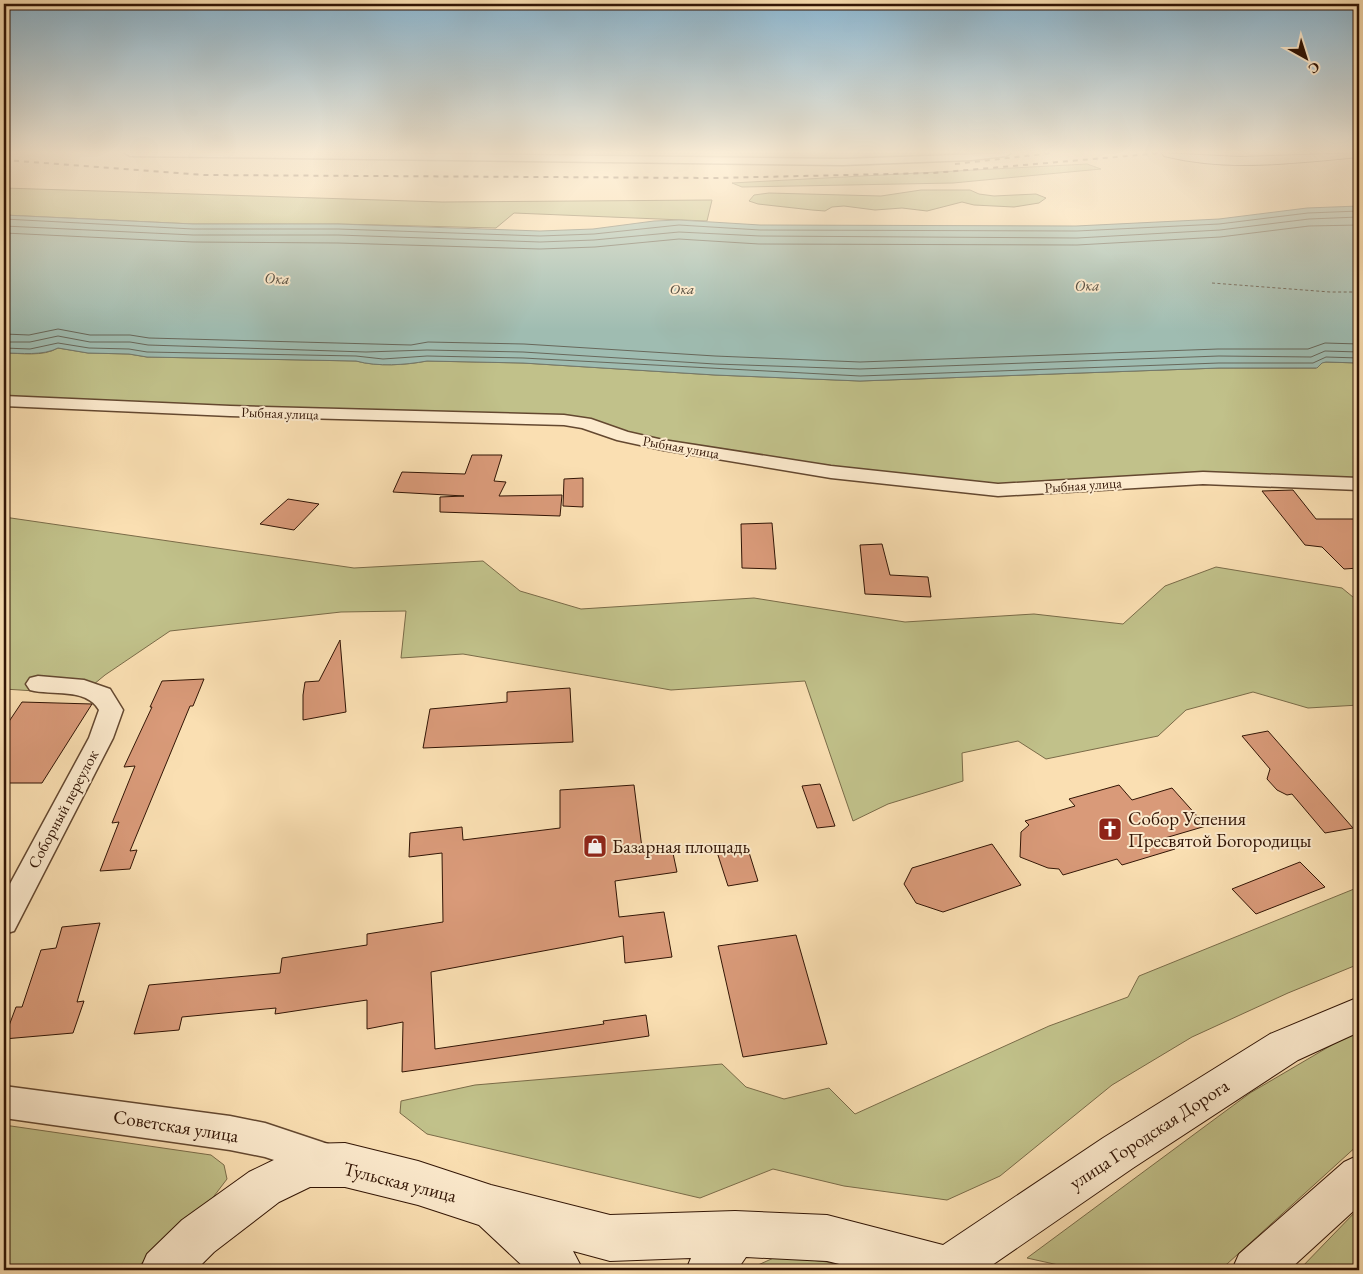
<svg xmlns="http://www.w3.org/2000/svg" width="1363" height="1274" font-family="'EB Garamond',serif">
<rect width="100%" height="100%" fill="#fadfb2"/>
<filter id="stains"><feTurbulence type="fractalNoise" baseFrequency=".004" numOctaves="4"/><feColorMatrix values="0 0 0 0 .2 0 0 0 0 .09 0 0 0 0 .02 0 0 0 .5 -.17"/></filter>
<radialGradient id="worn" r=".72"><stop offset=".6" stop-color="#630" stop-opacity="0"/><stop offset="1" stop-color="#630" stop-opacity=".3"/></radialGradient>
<path fill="#c1c18a" stroke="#7a6b48" d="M566,153h430l-154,7 -281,-3z
M1087,164l14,5 -148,14 -211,4 -10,-4z
M4,188l438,14 270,-2 -5,21 -193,-8 -18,15 -158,-4h-145l-189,-9z
M921,190h49l9,4 15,2 42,-2 10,4 -7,5 -25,4 -40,-2 -12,-3 -35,9 -25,-3 -27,2 -31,-4 -12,1 -7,4 -13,-1 -54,-6 -9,-3 5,-6 15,-2 112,3z
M58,348l30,5 41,1 18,3 209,4c22,6 50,4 71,0l96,2 192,12 145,6 359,-13h97l6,-6h4l33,1v124l-108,-2 -40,-4 -171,11 -211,-16 -246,-51 -462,-15 -117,-6v-51c16,0 39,4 54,-5z
M4,517l350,51 129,-7 37,30 61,18 173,-11 151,24 129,-8 89,10 42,-38 51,-19 126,21 17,14v103l-51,3 -55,-16 -67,18 -28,26 -112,23 -28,-18 -56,12 1,28 -75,23 -35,17 -48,-140 -134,9 -208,-36 -62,4 5,-47 -65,1 -171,19 -65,44 -23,19 -78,-5z
M1359,887v77l-71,29 -96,44 -80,48 -112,91 -53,24 -103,-14 -71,-17 -73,29 -273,-64 -27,-21 1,-12 74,-16 247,-21 24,23 38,12 45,-11 26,26 194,-88 79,-29 11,-21z
M1359,1029v115l-132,120 -11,6h-135l-54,-12 223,-165z
M4,1125l207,30 13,10 3,14 -19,25 -74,66h-130z
M1359,1208v62h-60z
M778,1256l49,6 31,8h-111z"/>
<path fill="#9fbcb1" stroke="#73796c" d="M1359,206v157l-33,-1 -4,1 -5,5h-98l-359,13 -145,-6 -192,-12 -96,-2c-22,4 -49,6 -71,0l-209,-4 -18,-3 -41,-1 -30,-5c-15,8 -37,5 -54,5v-138l189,9h145l202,7 53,-2 61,-8 25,-1 81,5 316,1 143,-7 88,-11z"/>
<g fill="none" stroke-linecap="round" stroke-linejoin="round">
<path stroke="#68685b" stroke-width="1" d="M4,219l189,10h145l202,7 54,-2 85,-9 81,5 317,1 142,-7 89,-11 51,-2
M4,226l189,9h145l202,7 54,-2 85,-8 81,4 317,2 143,-8 89,-11 50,-2
M4,233l189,9 145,1 202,6 55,-2 84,-8 80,5 318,1 143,-8 89,-11 50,-1
M4,334l25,1 29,-6 32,6h40l19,3 262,7 17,-3 96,2 191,12 145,6 358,-13h90l17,-6 34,1
M4,342h26l28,-6 32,6h40l18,3 218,7 61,-2 96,2 192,12 145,5 359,-13 92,1 14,-6 34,1
M4,348l26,1 28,-6 31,5 40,1 18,3 209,4 27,3 44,-3 96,2 337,18 359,-13h94l13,-6 33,1"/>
<path stroke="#584f41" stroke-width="1" stroke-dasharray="3 2.5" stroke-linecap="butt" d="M1212,283l118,9h29"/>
</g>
<path fill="#d99a79" stroke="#321505" d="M472,455h30l-8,26 12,1 -7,14 63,-1 -2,21 -120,-4v-15l24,-1 -71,-4 9,-20 63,2z
M583,478v29l-20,-1 1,-27z
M1293,490l23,29h43v49l-15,1 -22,-22 -17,-2 -43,-54z
M288,499l31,5 -25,26 -34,-6z
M772,523l4,46 -34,-1 -1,-44z
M882,544l8,31 38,2 3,20 -66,-3 -5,-49z
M340,640l6,72 -43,8v-25l2,-13 14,-1z
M204,679l-11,27h-3l-60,145 7,-1 -7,19 -30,2 19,-49 -7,1 23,-57 -11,1 28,-60h-2l12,-26z
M570,688l3,54 -150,6 7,-39 77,-7v-10z
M22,702l70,2 -50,79h-38v-54z
M1268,731l85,97 -28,5 -33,-39 -5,1 -10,-5 -10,-11 3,-10 -28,-33z
M820,784l15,42 -18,2 -15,-42z
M634,785l8,63 29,-4 6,28 -62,9 4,36 45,-5 8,45 -47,6 -2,-27 -192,36 4,77 169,-25 -1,-3 43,-6 3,21 -247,36 1,-50 -36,7v-29l-92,14 1,-6 -94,9 -3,13 -45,4 15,-49 131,-12 2,-15 85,-13v-11l76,-12 -1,-69 -33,4 1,-24 52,-6 1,13 97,-12v-38z
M1119,785l13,15 40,-12 34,38 -41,12 10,11 -53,16 -5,-6 -54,16 -4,-6 -11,-1 -28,-11 1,-25 8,-7 -4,-4 50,-15 -6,-7z
M992,844l29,41 -78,27 -27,-9 -12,-19 8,-16z
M747,846l11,35 -30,5 -11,-34z
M1300,862l25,25 -69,27 -24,-25z
M100,923l-23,79 7,-1 -11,32 -69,6 12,-32h6l19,-57 15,-2 6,-21z
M796,935l31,109 -84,13 -25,-111z"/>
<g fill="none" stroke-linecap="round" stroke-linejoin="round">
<g stroke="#644830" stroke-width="3">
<path id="minor" d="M125,153h255l463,6 168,-6 -5,3 -35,4 -128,5 -713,-9z
M4,396l226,10 334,9 27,4 37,13 35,8 168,26 167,18 205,-12 156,6v12l-156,-6 -205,12 -167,-18 -168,-28 -46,-10 -35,-12 -18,-3 -334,-9 -226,-10z
M38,676l46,4 26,9 13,21 -10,28 -99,193 -10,3v-39l85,-157 10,-28c-13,-23 -47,-14 -69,-20l-4,-6 4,-6z
M4,1086l226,30 35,7 72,24 6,12 -6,12 -12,6 -60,-20 -35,-7 -226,-32z"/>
</g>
<g stroke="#321505" stroke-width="2">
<path id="secondary" d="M1162,153l78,4 119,-4v4c-64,6 -131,15 -195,-1z
M1359,997v35l-61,28 -165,108 -148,102h-121l-37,-9 -81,-4 -9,13h-51l5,-12 -81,3 -37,-10 10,19h-56l-48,-45 -61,-20 -73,-18h-35l-31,15 -65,50 -18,18h-56l7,-16 35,-34 67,-48 58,-28 38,-1 73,18 73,24 119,30 125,-4 92,4 116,30 160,-107 167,-104z
M1359,1155v51l-70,64h-57l7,-16 105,-92z"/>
</g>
<use href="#minor" fill="#fceacd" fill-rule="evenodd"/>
<use href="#secondary" fill="#fceacd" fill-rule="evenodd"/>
<path stroke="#321505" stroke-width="2" stroke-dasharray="5 5" stroke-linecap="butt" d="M4,160l200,15 511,3 218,-5 228,-20
M955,164l97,-11"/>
</g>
<linearGradient id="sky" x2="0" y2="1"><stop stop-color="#8bb7d2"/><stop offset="0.46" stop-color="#fdf1dc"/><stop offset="1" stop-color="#fdf1dc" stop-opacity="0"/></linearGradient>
<rect width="1363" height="331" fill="url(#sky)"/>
<defs>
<g id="church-square" transform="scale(1.25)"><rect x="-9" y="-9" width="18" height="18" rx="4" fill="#8f2418" stroke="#fceacd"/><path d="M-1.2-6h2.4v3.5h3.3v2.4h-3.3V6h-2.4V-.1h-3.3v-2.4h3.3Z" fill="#fff"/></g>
<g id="shop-square" transform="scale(1.25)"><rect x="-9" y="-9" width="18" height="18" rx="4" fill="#8f2418" stroke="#fceacd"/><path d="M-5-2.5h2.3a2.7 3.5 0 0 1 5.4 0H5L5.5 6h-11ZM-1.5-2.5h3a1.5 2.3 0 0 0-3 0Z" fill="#fff"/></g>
</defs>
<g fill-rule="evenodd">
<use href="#church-square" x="1110" y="829"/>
<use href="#shop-square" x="595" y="846"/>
</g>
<g text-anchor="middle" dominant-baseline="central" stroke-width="4" stroke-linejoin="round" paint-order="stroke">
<g font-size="14" fill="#321505" stroke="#fceacd">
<text transform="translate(280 413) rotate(2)">Рыбная улица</text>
<text transform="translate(681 447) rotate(10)">Рыбная улица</text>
<text transform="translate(1083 485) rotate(-4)">Рыбная улица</text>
</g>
<g font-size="15" font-style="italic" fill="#584f41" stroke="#fceacd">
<text transform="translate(277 278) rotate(2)">Ока</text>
<text transform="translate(1087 285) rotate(-1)">Ока</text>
<text x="682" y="288">Ока</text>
</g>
<g font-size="16" fill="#321505" stroke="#fceacd">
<text transform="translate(63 809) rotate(-62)">Соборный переулок</text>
</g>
<g font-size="19" fill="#321505" stroke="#fceacd" text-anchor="start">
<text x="1128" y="818">Собор Успения<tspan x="1128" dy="22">Пресвятой Богородицы</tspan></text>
<text x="612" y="846">Базарная площадь</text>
</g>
<g font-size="19" fill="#321505" stroke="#fceacd">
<text transform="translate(176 1126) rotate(9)">Советская улица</text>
<text transform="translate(1149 1134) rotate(-33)">улица Городская Дорога</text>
<text transform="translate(400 1182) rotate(14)">Тульская улица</text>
</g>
</g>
<rect width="1363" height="1274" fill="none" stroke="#fadfb2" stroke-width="20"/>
<rect x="5" y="5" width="1353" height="1264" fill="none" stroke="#321505" stroke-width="2.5"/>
<rect x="10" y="10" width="1343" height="1254" fill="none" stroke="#321505"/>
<g transform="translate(1306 58) rotate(141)" stroke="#fceacd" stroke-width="4" paint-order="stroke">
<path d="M0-4L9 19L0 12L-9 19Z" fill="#321505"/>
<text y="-8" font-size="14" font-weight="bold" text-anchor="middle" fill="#321505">С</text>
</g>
<rect width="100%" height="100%" filter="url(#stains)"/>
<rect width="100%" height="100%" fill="url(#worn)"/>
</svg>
